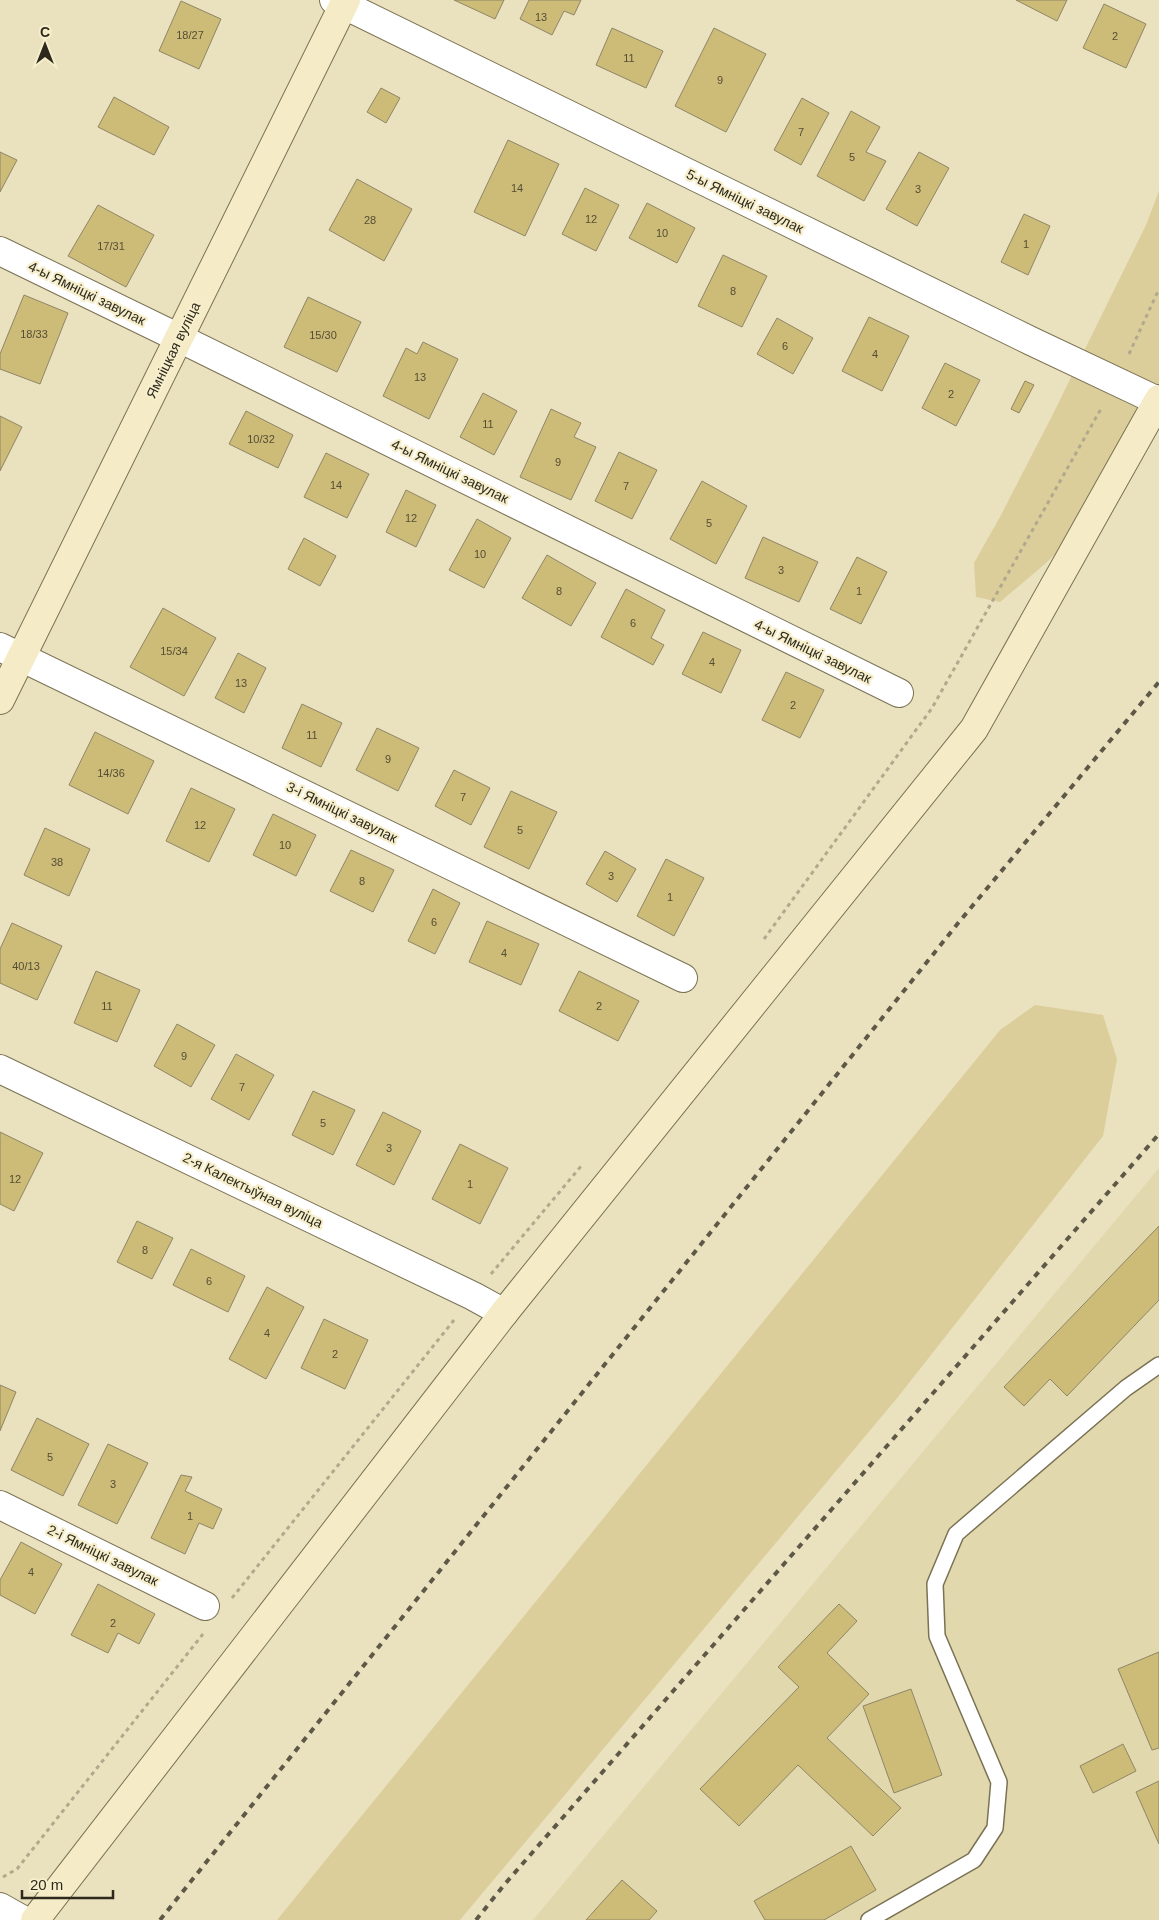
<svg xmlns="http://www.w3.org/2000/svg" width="1159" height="1920" font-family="Helvetica,sans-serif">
<rect width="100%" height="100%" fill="#eae1bf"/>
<path fill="#e2d8ae" d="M1159,1168v752h-626z"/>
<path fill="#dcce9b" d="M1159,191v200l-51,111 -62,61 -46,39 -24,-5 -2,-34 27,-48 52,-101 93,-189z
M1035,1005l68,10 14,44 -14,77 -205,261 -438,523h-183l723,-890z"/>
<path fill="#cdbb78" stroke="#8e8667" d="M454,0h50l-9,19z
M529,0h52l-7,15 -10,-4 -12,24 -32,-16z
M1016,0h51l-10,21z
M181,1l40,18 -22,50 -40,-18z
M1104,4l42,20 -20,44 -43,-20z
M612,28l51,23 -17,37 -50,-23z
M714,28l52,26 -40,78 -51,-26z
M381,88l19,10 -14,25 -19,-11z
M114,97l55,30 -15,28 -56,-28z
M802,98l27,15 -28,52 -27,-15z
M851,111l29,16 -14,25 20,9 -22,40 -47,-25z
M508,140l51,24 -34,72 -51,-24z
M0,152l17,8 -17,32z
M919,152l30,16 -32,58 -31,-17z
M357,179l55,30 -28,52 -55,-31z
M585,188l34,17 -23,46 -34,-17z
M647,203l48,25 -18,35 -48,-25z
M98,205l56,30 -28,52 -58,-31z
M1024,214l26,12 -22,49 -27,-13z
M723,255l44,21 -25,51 -44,-21z
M24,295l44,18 -28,71 -40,-15v-15z
M308,297l53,25 -24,50 -53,-25z
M869,317l40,19 -27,55 -40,-20z
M777,318l36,20 -20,36 -36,-20z
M423,342l35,17 -29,60 -46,-23 23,-48 11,6z
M945,363l35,17 -24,46 -34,-18z
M1025,381l9,4 -15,28 -8,-4z
M483,393l34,18 -23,44 -34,-18z
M551,409l30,14 -7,14 22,10 -25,53 -51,-23z
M246,411l47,24 -15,33 -49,-24z
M0,416l22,11 -22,44z
M619,452l38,18 -25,49 -37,-18z
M326,453l43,21 -22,44 -43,-21z
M702,481l45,25 -31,58 -46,-25z
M406,490l30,15 -20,42 -30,-15z
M477,519l34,19 -27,50 -35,-18z
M763,537l55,25 -19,40 -54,-24z
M304,538l32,18 -16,30 -32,-17z
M547,555l49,28 -25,43 -49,-28z
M857,557l30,15 -26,52 -31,-15z
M626,589l39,21 -14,28 13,7 -11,20 -52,-28z
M163,608l53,30 -32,58 -54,-29z
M703,632l38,18 -20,43 -39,-19z
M238,653l28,15 -22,45 -29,-15z
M786,672l38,18 -24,48 -38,-18z
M302,704l40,19 -21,44 -39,-19z
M377,728l42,20 -21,43 -42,-21z
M95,732l59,29 -26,53 -59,-29z
M454,770l36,18 -19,37 -36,-19z
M191,788l44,21 -26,53 -43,-21z
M511,791l46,21 -28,57 -45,-22z
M273,814l43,21 -20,41 -43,-21z
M45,828l45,21 -21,47 -45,-21z
M351,850l43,20 -21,42 -43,-21z
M605,851l31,18 -19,33 -31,-18z
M666,859l38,19 -30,58 -37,-20z
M433,889l27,14 -25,51 -27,-13z
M487,921l52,23 -18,41 -52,-23z
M12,923l50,23 -25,54 -37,-17v-34z
M96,971l44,19 -23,52 -43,-19z
M579,971l60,30 -21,40 -59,-30z
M177,1024l38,21 -24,42 -37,-21z
M236,1054l38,21 -25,45 -38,-21z
M313,1091l42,19 -22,45 -41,-20z
M383,1112l38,19 -27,54 -38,-20z
M0,1132l43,21 -29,58 -14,-7z
M460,1144l48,24 -28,56 -48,-25z
M137,1221l36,17 -21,41 -35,-17z
M1159,1226v74l-92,96 -17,-17 -26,27 -20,-19z
M191,1249l54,27 -17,36 -55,-27z
M267,1287l37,20 -38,72 -37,-20z
M324,1319l44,21 -23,49 -44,-21z
M0,1385l16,7 -16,39z
M37,1418l52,26 -26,52 -52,-26z
M108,1444l40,19 -31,61 -39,-19z
M181,1475l11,2 -7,14 37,18 -9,20 -14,-6 -14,31 -34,-16z
M21,1542l41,22 -27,50 -35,-19v-15z
M98,1584l57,30 -16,30 -21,-11 -10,20 -37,-18z
M839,1604l18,17 -30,32 42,41 -42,44 74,70 -28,28 -75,-71 -59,61 -39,-37 99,-102 -21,-20z
M1159,1652v96l-7,2 -34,-81z
M911,1689l31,86 -48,18 -31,-87z
M1123,1744l13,27 -43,22 -13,-27z
M1159,1781v63l-23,-52z
M851,1846l25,44 -52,30h-59l-11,-19z
M622,1880l35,31 -8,9h-63z"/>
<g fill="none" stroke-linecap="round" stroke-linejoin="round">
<g stroke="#7a7253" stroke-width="18">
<path id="service" d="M869,1920l105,-60 21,-32 4,-46 -62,-146 -2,-52 21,-50 170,-146 33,-23"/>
</g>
<g stroke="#7a7253" stroke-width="30">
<path id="minor" d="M334,0l697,341 127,60
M0,251l179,87 720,355
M0,647l683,331
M0,1069l473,227 31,17
M0,1505l205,101
M0,1907l23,13"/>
</g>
<g stroke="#7a7253" stroke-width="30">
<path id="secondary" d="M0,700l346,-700
M35,1920l469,-607 470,-584 185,-330"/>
</g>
<path stroke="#b0a98d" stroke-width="3" stroke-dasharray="4 4" stroke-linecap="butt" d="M1129,354l30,-65
M764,939l168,-231 170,-301
M491,1274l91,-109
M232,1598l222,-278
M3,1877l14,-8 186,-235"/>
<use href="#service" stroke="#fff" stroke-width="15"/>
<use href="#minor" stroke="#fff" stroke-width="28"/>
<use href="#secondary" stroke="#f5ecc7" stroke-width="28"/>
<path stroke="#5d5946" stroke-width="4" stroke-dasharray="6 6" stroke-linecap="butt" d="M160,1920l799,-998 200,-240
M476,1920l28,-35 655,-751"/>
</g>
<g text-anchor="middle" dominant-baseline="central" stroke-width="4.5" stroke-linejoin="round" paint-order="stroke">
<g font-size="11" fill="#554e34">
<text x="541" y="17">13</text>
<text x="190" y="35">18/27</text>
<text x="1115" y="36">2</text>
<text x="629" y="58">11</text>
<text x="720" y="80">9</text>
<text x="801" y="132">7</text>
<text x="852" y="157">5</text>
<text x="517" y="188">14</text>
<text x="918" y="189">3</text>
<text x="591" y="219">12</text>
<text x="370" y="220">28</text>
<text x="662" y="233">10</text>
<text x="1026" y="244">1</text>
<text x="111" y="246">17/31</text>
<text x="733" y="291">8</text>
<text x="34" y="334">18/33</text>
<text x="323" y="335">15/30</text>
<text x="785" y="346">6</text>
<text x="875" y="354">4</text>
<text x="420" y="377">13</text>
<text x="951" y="394">2</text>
<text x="488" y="424">11</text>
<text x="261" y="439">10/32</text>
<text x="558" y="462">9</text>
<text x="336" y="485">14</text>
<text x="626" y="486">7</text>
<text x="411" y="518">12</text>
<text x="709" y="523">5</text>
<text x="480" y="554">10</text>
<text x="781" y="570">3</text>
<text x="559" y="591">8</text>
<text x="859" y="591">1</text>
<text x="633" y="623">6</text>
<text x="174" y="651">15/34</text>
<text x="712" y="662">4</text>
<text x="241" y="683">13</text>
<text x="793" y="705">2</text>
<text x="312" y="735">11</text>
<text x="388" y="759">9</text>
<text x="111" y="773">14/36</text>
<text x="463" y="797">7</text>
<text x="200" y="825">12</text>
<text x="520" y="830">5</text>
<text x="285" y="845">10</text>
<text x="57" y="862">38</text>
<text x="611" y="876">3</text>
<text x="362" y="881">8</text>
<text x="670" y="897">1</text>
<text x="434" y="922">6</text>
<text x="504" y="953">4</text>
<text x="26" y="966">40/13</text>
<text x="107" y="1006">11</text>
<text x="599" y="1006">2</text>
<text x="184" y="1056">9</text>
<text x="242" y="1087">7</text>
<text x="323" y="1123">5</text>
<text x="389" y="1148">3</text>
<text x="15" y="1179">12</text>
<text x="470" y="1184">1</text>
<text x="145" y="1250">8</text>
<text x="209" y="1281">6</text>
<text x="267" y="1333">4</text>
<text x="335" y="1354">2</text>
<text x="50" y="1457">5</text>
<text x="113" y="1484">3</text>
<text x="190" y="1516">1</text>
<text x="31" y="1572">4</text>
<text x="113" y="1623">2</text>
</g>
<g font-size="14" fill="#2d2a1d" stroke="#f7eecc">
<text transform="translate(745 201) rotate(26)">5-ы Ямніцкі завулак</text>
<text transform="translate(87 293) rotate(26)">4-ы Ямніцкі завулак</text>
<text transform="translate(173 350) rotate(-64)">Ямніцкая вуліца</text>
<text transform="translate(450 471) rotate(26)">4-ы Ямніцкі завулак</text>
<text transform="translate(813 651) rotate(26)">4-ы Ямніцкі завулак</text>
<text transform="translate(342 812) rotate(26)">3-і Ямніцкі завулак</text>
<text transform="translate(253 1190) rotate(26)">2-я Калектыўная вуліца</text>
<text transform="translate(103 1555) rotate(26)">2-і Ямніцкі завулак</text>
</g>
</g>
<g transform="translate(45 45)" stroke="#f7eecc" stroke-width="4" paint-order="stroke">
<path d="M0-4L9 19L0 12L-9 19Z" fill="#2d2a1d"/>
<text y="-8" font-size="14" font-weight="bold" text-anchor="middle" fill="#2d2a1d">С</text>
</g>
<path d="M22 1890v8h91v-8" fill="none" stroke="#2d2a1d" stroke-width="2.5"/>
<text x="30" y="1890" font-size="15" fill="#2d2a1d" stroke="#f7eecc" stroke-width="4" paint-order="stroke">20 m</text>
</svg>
